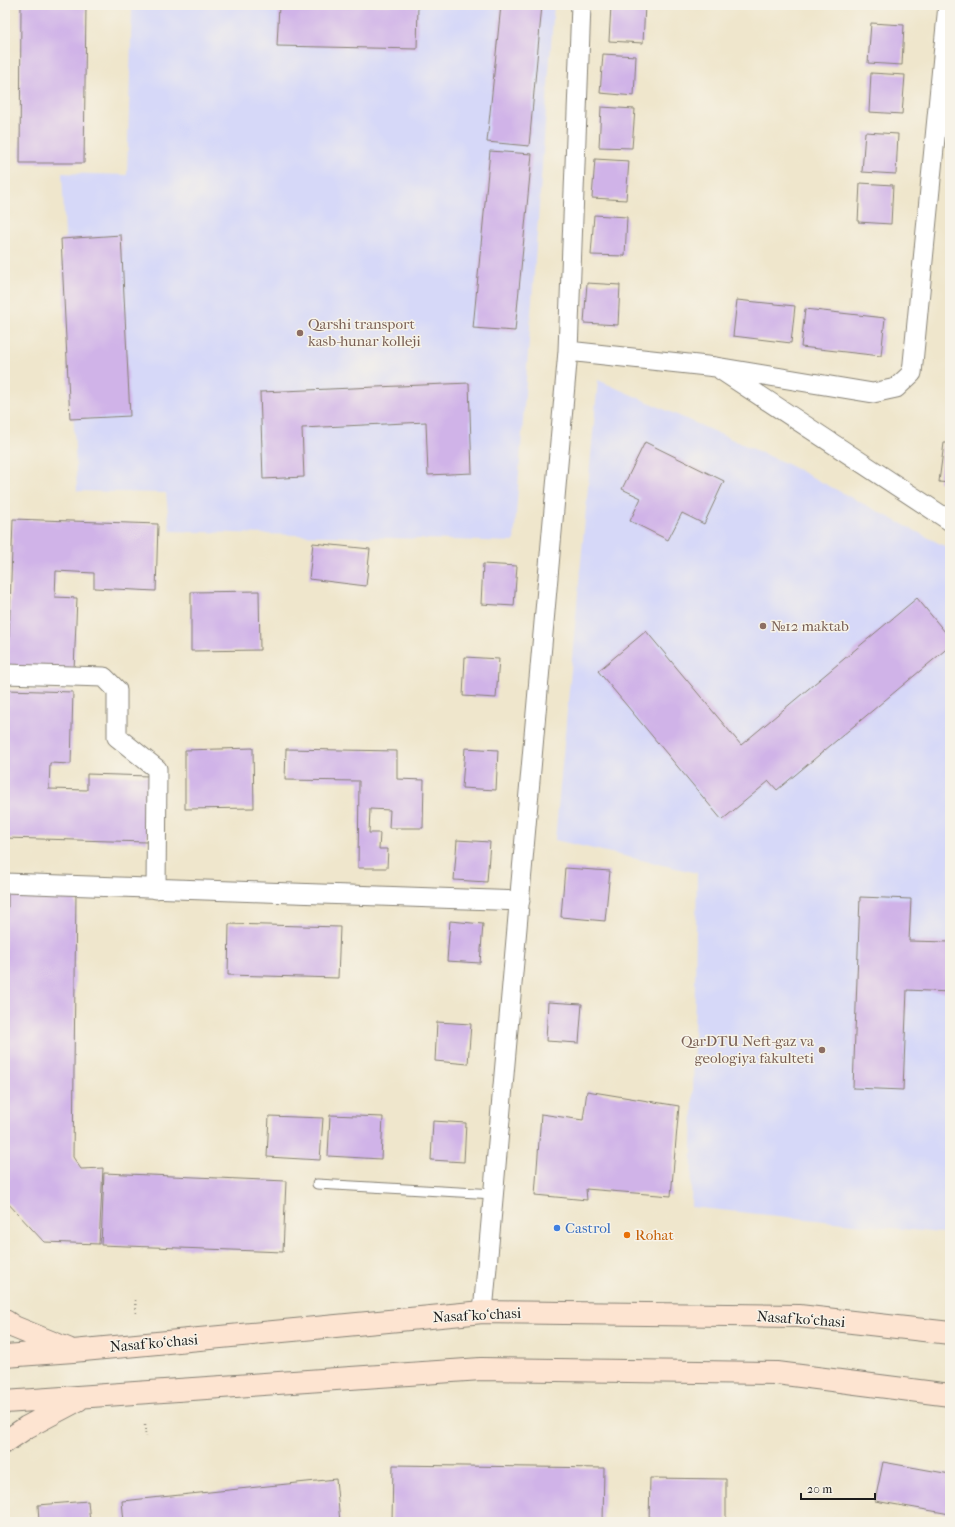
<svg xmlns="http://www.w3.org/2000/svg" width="955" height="1527" font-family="'IM FELL French Canon',serif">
<rect width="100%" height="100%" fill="#f7f3e8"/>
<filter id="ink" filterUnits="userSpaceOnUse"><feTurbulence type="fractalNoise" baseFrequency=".025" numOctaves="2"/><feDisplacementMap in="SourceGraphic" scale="8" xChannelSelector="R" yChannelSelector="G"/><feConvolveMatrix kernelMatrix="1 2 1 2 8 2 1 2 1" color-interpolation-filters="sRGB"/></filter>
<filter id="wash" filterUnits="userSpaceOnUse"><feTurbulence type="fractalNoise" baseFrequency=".012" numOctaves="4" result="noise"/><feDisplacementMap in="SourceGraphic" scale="16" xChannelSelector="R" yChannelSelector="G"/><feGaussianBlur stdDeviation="0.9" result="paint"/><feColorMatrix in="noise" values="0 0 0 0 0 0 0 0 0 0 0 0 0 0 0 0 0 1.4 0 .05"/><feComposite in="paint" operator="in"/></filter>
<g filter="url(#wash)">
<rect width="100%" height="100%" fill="#efe6cc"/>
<path fill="#d6d8f8" d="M132,5h422l-40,537 -344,-11 -4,-38 -89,-2 -15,-318 65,2z
M598,380l187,83 165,86v685l-259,-27 6,-334 -142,-33z"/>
<g id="blocks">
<path fill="#d0b3e8" d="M21,5h65l-2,158h-64z
M279,5h139l-1,44 -140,-3z
M501,5h41l-13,141 -42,-4z
M611,5h34l-2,38 -34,-2z
M871,23l33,2 -2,40 -34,-2z
M603,54l33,2 -2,40 -34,-3z
M871,73l34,2 -3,39 -33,-2z
M601,107l34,2 -3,39 -33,-1z
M865,132l33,2 -2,40 -34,-2z
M490,151l42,3 -17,177 -42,-3z
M595,159l34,2 -3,39 -34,-2z
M860,183l33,2 -2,39 -33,-2z
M594,215l33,2 -2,39 -34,-1z
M121,235l9,181 -60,3 -9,-180z
M587,283l33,2 -2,40 -34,-2z
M737,300l58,6 -4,37 -58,-7z
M805,309l80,9 -4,38 -80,-9z
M469,383l3,90 -44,2 -2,-53 -124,6 2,49 -41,2 -3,-87z
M645,442l79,39 -20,43 -22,-11 -14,27 -38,-19 11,-23 -19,-9z
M944,443h6v40l-11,-1z
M13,519l145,5 -2,67 -62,-3v-15l-38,-2 -1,26 22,1 -3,72 -66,-2z
M313,543l57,6 -4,37 -57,-7z
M483,564l34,2 -3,40 -33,-2z
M259,591l1,59 -69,1v-59z
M917,598l33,40v8l-173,144 -8,-9 -47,39 -124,-149 48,-40 95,114z
M465,657l34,2 -3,39 -33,-2z
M7,690l66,2 -2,72 -21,-1 -1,26 38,1v-16l62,2 -2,66 -142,-4v-90z
M253,748l1,60 -69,1v-59z
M465,748l33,2 -2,40 -34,-2z
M286,749l111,2v28l27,1 -1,48h-34l1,-18 -20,-1 -1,24h11l-1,16h9l-1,19h-29l1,-87 -74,-1z
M457,840l33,2 -3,40 -33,-2z
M565,868l45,3 -5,50 -44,-4z
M8,890l68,2 -3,265 8,12 22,-1 -4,76 -55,-2 -39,-42v-292l3,-1z
M860,897l51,2 -2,42 41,1v50l-43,-2 -4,100 -50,-2z
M450,921l33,3 -3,39 -33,-2z
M229,924l111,3 -2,51 -110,-3z
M548,1002l34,2 -3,39 -33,-2z
M437,1022l34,2 -3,40 -33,-3z
M587,1091l92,15 -8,90 -85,-7 1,11 -52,-5 6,-81 42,6z
M330,1115l53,2 -2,42 -53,-3z
M269,1116l54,2 -3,42 -53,-3z
M433,1121l33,2 -2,39 -33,-2z
M104,1173l182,8 -3,71 -182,-7z
M883,1462l67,12v40l-75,-13z
M393,1465l211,3 -1,54h-211z
M650,1478l76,1v43h-77z
M336,1479l4,43h-216l-2,-21z
M88,1501l2,21h-51l-1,-17z"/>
</g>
</g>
<g filter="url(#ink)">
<use href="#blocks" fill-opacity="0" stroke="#868174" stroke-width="1"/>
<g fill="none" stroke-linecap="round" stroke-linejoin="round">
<g stroke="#868174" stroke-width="11">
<path id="lane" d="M317,1184l177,10"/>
</g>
<g stroke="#868174" stroke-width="21">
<path id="street" d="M568,351l148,16 157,26 23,-5 16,-15 36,-368
M721,370l229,151
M5,674l99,3 13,13v47l40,32 -1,120
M5,883l515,18
M483,1312l85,-961 13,-346"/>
</g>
<g stroke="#868174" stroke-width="24">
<path id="secondary" d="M5,1321l9,6 54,22
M5,1356l68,-5 410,-39 316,4 151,17
M5,1402l476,-33 296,4 173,22
M5,1442l22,-15 51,-27"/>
</g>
<path stroke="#868174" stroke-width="2.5" stroke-dasharray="1 3" stroke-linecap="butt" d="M135,1300l1,14
M145,1425l1,12"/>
<use href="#lane" stroke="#fff" stroke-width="9"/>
<use href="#street" stroke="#fff" stroke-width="19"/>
<use href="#secondary" stroke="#fde4d1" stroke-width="22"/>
</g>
</g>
<g fill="#8d6e63" stroke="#f7f3e8" stroke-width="1.5">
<circle cx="300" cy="333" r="4"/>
<circle cx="763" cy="626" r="4"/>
<circle cx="822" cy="1050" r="4"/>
</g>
<circle fill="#3f7fe0" stroke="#f7f3e8" stroke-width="1.5" cx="557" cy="1228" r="4"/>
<circle fill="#e8710a" stroke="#f7f3e8" stroke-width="1.5" cx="627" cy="1235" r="4"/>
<g text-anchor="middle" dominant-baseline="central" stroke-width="3" stroke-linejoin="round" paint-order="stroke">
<g font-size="15" fill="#785e54" stroke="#f7f3e8" text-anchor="start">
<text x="308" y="324">Qarshi transport<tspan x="308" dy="17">kasb-hunar kolleji</tspan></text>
<text x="771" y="626">№12 maktab</text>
<text x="814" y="1041" text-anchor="end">QarDTU Neft-gaz va<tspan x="814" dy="17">geologiya fakulteti</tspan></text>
</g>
<g font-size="15" fill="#366cbe" stroke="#f7f3e8" text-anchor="start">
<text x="565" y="1228">Castrol</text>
</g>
<g font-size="15" fill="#c56008" stroke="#f7f3e8" text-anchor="start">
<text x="635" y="1235">Rohat</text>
</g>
<g font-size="15" fill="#1c1c1c" stroke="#f7f3e8">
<text transform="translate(477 1315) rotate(-3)">Nasaf ko‘chasi</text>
<text transform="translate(801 1319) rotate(4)">Nasaf ko‘chasi</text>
<text transform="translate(154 1343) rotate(-5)">Nasaf ko‘chasi</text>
</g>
</g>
<rect width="955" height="1527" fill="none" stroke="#f7f3e8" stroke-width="20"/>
<path d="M801 1493v6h74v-6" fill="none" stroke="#1c1c1c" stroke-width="2"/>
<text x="807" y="1493" font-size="12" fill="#1c1c1c" stroke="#f7f3e8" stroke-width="3" paint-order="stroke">20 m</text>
</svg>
